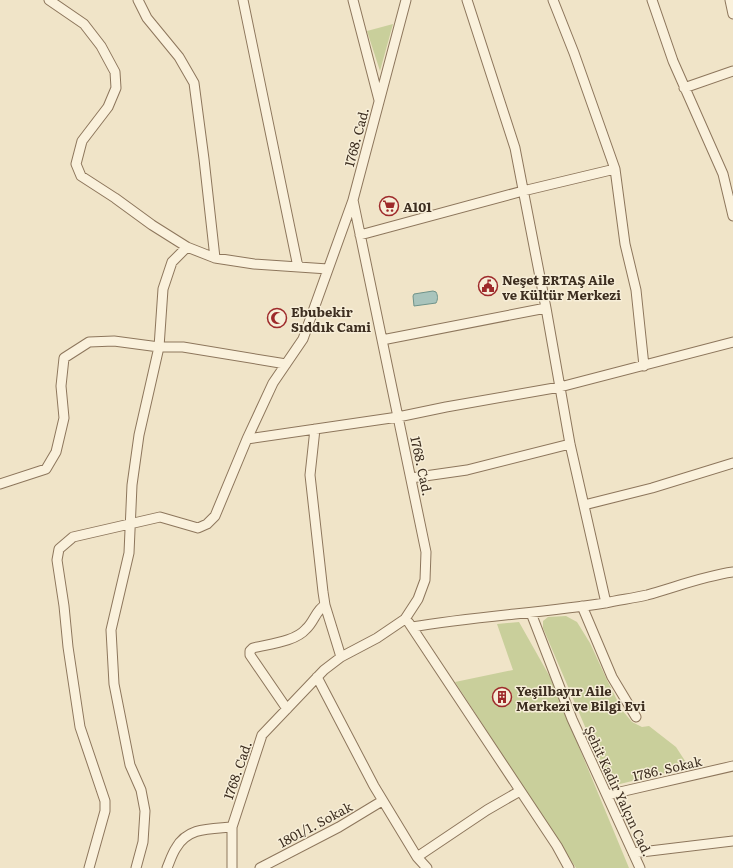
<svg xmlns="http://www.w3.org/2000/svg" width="733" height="868" font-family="Literata,serif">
<rect width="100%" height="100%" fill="#f0e4c8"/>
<path fill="#c9cf9b" d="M393,24l-13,47 -13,-40z
M566,616l11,6 13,21 17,37 15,30 10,12 10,5 7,-1 27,21 13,20 -69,17 -11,-1 -66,-155v-7l5,-4z
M519,622l31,55 79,191h-53l-121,-186 58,-12 -16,-46z"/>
<path fill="#a9c4bc" stroke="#6f938a" d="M433,291l3,1c2,4 2,7 0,11l-22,3 -1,-10 1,-2z"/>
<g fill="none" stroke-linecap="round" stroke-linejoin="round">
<g stroke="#8d765c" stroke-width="11">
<path id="minor" d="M49,0l35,24 17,22 14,26 1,16 -8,19 -26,34 -6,23 5,12 34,22 37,27 35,22 28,11 39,6 74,5
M138,0l9,18 32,39 15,26 10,76 11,99
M243,0l55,267
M353,0l26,100
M467,0l48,148 31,160 24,136 36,159
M553,0l21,53 41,116 10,75 11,46 8,76
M652,0l21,61 50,113 10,42
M730,0l3,14
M684,88l49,-17
M360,235l163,-44 92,-22
M382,340l164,-32
M315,429l-5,46 13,117 2,13 16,52
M247,439l151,-22 48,-10 114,-20 173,-45
M411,478l56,-8 103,-26
M0,484l46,-15 10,-17 8,-34 -3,-32 3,-28 25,-16 25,-1 45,6h24l103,17
M584,505l68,-17 81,-25
M582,606l30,71 24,40
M531,613l41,106 68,149
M409,623l148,223 12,22
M412,627c64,-11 129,-14 193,-24 14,-3 29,-5 42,-8 29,-8 57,-19 86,-23
M317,677l57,109 43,71 10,11
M287,709l-37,-54v-4l3,-3c15,-4 42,-6 53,-19 8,-7 10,-19 19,-24
M607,795l126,-29
M633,853l100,-12
M417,857l70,-47 33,-19
M89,868l16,-57v-10l-25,-74 -12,-80 -4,-41 -7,-46 2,-11 14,-12 87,-20 38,11 9,-4 8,-8 32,-77 26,-56 30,-44 50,-139
M136,868l7,-26 2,-31 -4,-21 -11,-25 -16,-81 -3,-54 18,-77 3,-68 7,-50 20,-88 4,-58 9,-27 15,-15
M167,868c3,-7 5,-14 9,-20 12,-21 34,-19 56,-21
M232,868v-41l30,-92 62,-65 17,-13 36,-19 28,-19 13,-20 7,-19 1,-28 -73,-352 53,-200
M260,868l79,-41 43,-26"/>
</g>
<use href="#minor" stroke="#faf1dc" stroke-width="9"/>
</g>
<defs>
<g id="supermarket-ring" transform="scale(1)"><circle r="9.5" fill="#f7eed8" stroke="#9e2a2b" stroke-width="1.5"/><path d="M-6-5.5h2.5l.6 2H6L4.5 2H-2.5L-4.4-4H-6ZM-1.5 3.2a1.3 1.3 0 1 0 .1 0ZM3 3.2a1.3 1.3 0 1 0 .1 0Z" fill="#9e2a2b"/></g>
<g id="civic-ring" transform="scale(1)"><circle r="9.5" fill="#f7eed8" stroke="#9e2a2b" stroke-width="1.5"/><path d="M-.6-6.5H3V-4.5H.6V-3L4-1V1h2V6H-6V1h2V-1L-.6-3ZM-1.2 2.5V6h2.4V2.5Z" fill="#9e2a2b"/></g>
<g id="mosque-ring" transform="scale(1)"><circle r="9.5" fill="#f7eed8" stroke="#9e2a2b" stroke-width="1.5"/><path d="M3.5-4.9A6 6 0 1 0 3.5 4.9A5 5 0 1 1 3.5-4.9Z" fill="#9e2a2b"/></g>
<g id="building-ring" transform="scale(1)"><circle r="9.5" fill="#f7eed8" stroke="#9e2a2b" stroke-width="1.5"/><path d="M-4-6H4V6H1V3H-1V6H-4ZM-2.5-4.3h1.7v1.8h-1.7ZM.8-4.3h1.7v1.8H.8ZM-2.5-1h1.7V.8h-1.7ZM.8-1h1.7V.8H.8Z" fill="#9e2a2b"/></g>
</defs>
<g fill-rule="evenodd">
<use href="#supermarket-ring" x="389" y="206"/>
<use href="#civic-ring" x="488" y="286"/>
<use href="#mosque-ring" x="277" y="318"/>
<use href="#building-ring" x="502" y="697"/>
</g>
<g text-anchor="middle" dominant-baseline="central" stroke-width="3" stroke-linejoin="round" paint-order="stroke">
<g font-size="13" fill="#3d2e20" stroke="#f7eed8">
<text transform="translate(356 137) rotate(-75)">1768. Cad.</text>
<text transform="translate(422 466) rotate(78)">1768. Cad.</text>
<text transform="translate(667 768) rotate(-13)">1786. Sokak</text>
<text transform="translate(237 770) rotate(-71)">1768. Cad.</text>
<text transform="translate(619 791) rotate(65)">Şehit Kadir Yalçın Cad.</text>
<text transform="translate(315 824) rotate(-28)">1801/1. Sokak</text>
</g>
<g font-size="13" font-weight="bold" fill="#3d2e20" stroke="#f7eed8" text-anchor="start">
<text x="403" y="206">A101</text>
<text x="502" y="279">Neşet ERTAŞ Aile<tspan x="502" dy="15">ve Kültür Merkezi</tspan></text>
<text x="291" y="311">Ebubekir<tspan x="291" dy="15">Sıddık Cami</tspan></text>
<text x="516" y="690">Yeşilbayır Aile<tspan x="516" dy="15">Merkezi ve Bilgi Evi</tspan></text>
</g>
</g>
</svg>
